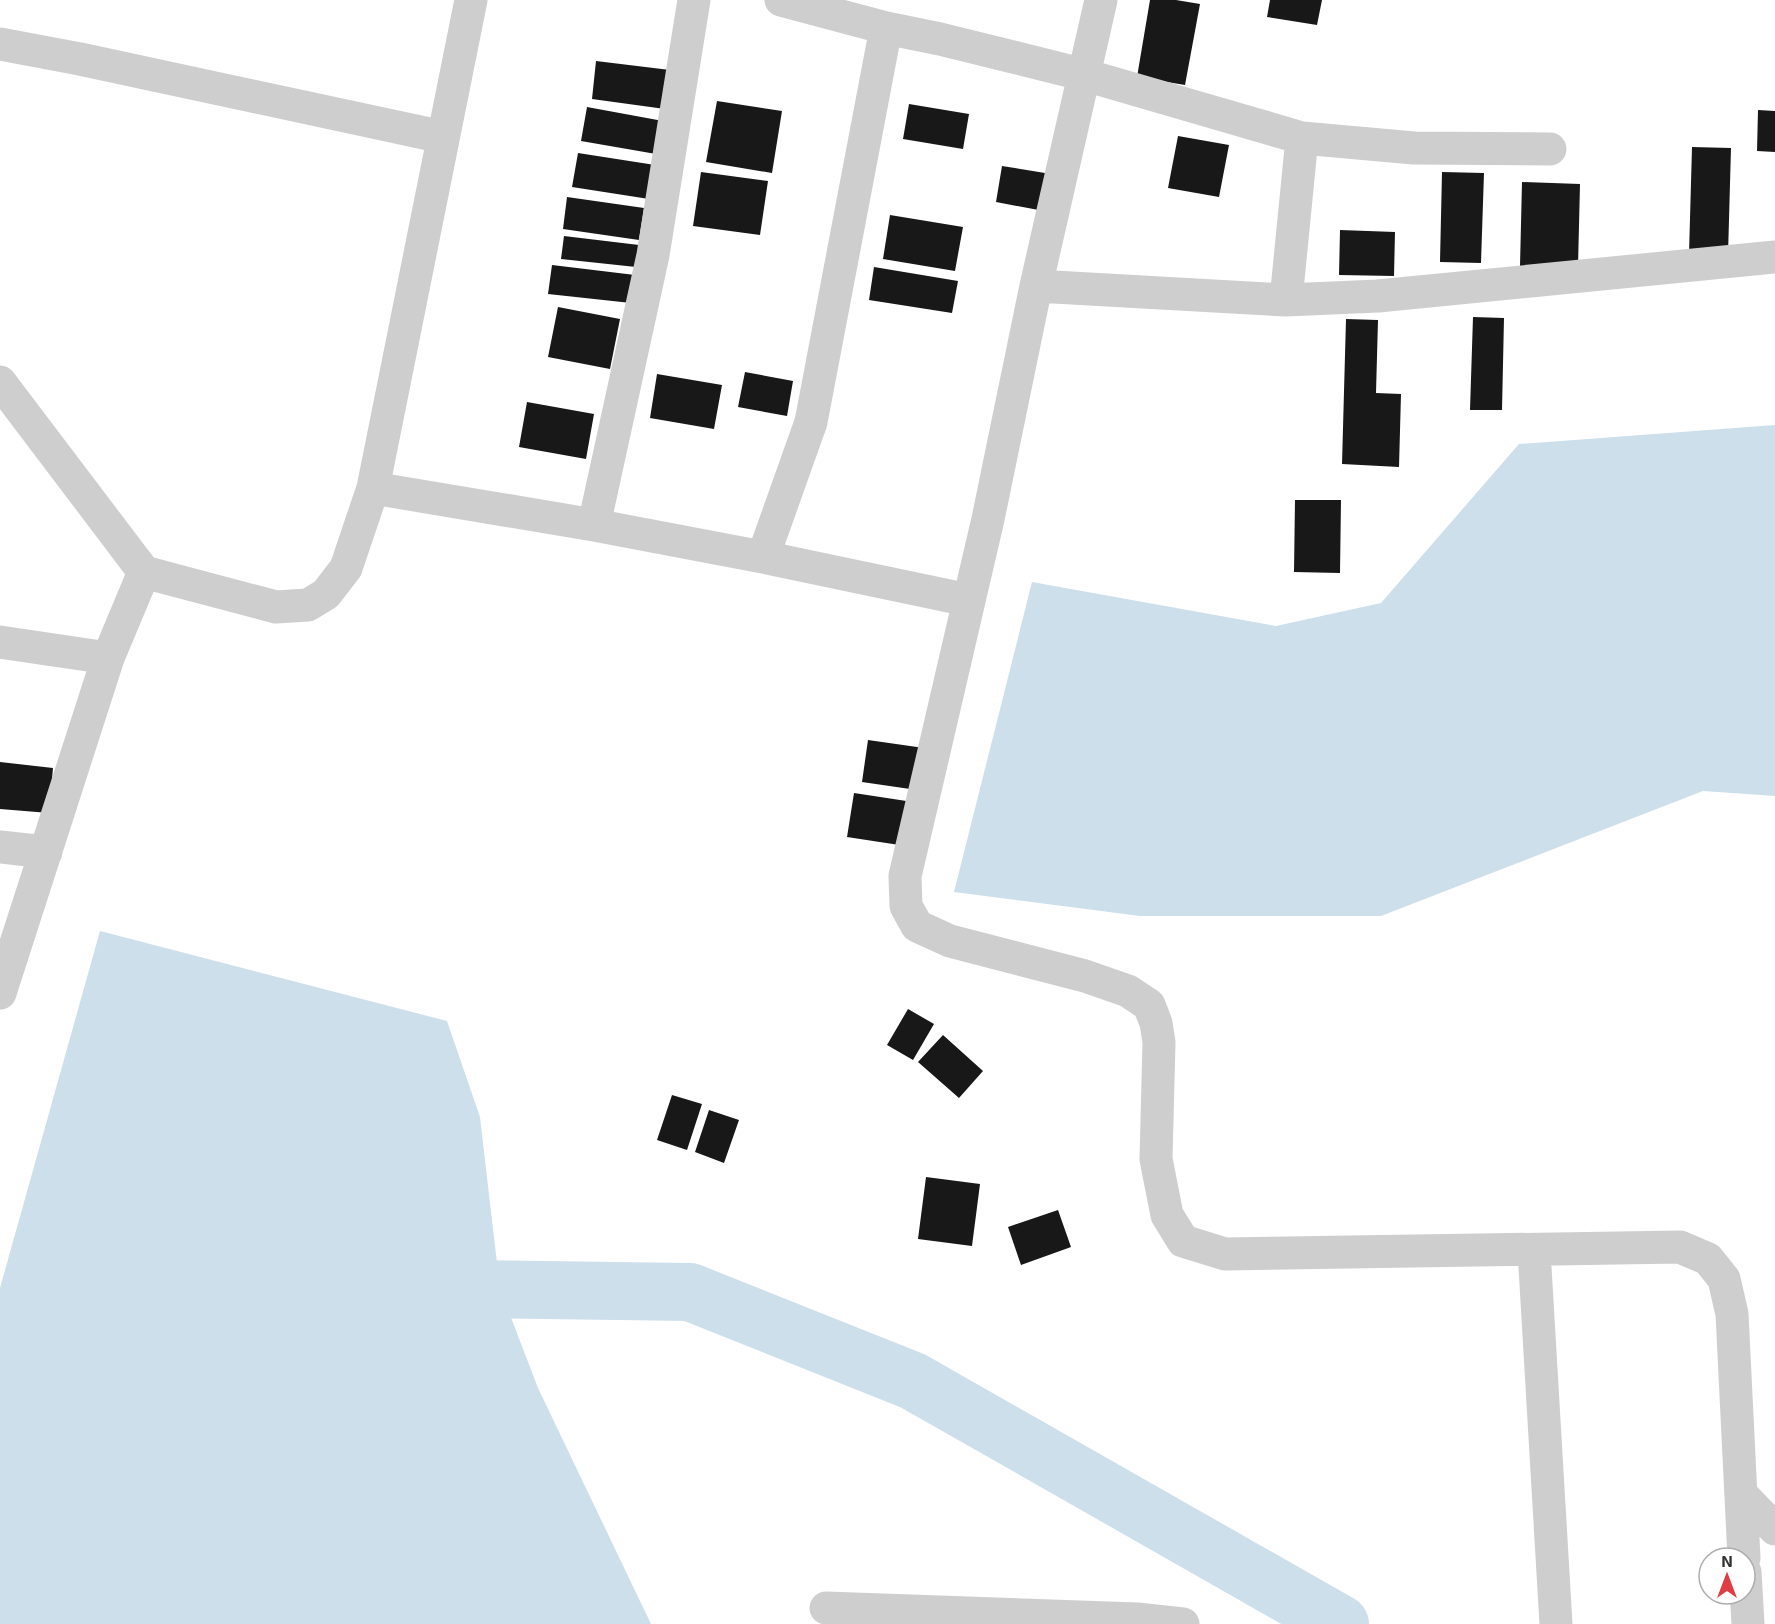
<svg xmlns="http://www.w3.org/2000/svg" width="1775" height="1624" font-family="'Exo 2',sans-serif">
<rect width="100%" height="100%" fill="#fff"/>
<path fill="#cddfeb" d="M1775,425v371l-72,-5 -322,125h-241l-186,-24 78,-310 244,44 105,-23 138,-159z
M100,931l347,90 33,96 20,172 38,99 113,236h-651v-336z"/>
<g fill="none" stroke-linecap="round" stroke-linejoin="round">
<path stroke="#cddfeb" stroke-width="58" d="M424,1309l40,-20 226,3 223,89 427,243"/>
</g>
<path fill="#181818" d="M1150,0h26l24,4 -15,81 -48,-8z
M1270,0h52l-5,25 -50,-8z
M596,61l74,9 -5,39 -73,-10z
M717,101l65,10 -10,62 -66,-11z
M909,104l60,10 -6,35 -60,-10z
M587,107l76,14 -7,33 -75,-13z
M1758,110l17,1v41l-18,-1z
M1178,136l51,9 -10,52 -51,-9z
M1692,147l39,1 -3,107 -39,-1z
M578,153l77,12 -6,34 -77,-12z
M1002,166l49,8 -7,37 -48,-9z
M701,172l67,9 -8,54 -67,-9z
M1442,172l42,1 -3,90 -41,-1z
M1522,182l58,2 -2,83 -58,-1z
M567,197l77,11 -5,32 -76,-11z
M890,215l73,12 -8,44 -72,-12z
M1340,230l55,2 -1,44 -55,-1z
M564,236l75,9 -3,22 -75,-8z
M552,265l83,10 -4,28 -83,-9z
M874,267l84,14 -6,32 -83,-13z
M558,307l62,12 -10,50 -62,-12z
M1473,317l31,1 -2,92h-32z
M1346,319l32,1 -2,73 25,1 -2,73 -57,-3z
M745,372l48,9 -6,35 -49,-9z
M657,374l65,11 -8,44 -64,-11z
M527,402l67,12 -8,45 -67,-12z
M1295,500h46l-1,73 -46,-1z
M868,740l56,8 -7,42 -55,-8z
M0,762l53,6 -4,45 -49,-4z
M854,793l59,9 -7,44 -59,-9z
M908,1009l26,15 -21,36 -26,-15z
M943,1035l40,36 -24,27 -41,-36z
M672,1095l30,9 -15,46 -30,-10z
M709,1110l30,10 -15,43 -29,-11z
M926,1177l54,7 -8,62 -54,-7z
M1058,1210l13,37 -50,18 -13,-38z"/>
<g fill="none" stroke-linecap="round" stroke-linejoin="round">
<path stroke="#cecece" stroke-width="33" d="M781,0l105,28 54,11 145,36 217,63 112,10 136,1
M1101,0l-65,286 -48,233 -83,357 1,30 11,20 33,15 135,35 43,15 21,14 7,18 3,19 -3,117 11,56 16,26 42,13 455,-7 28,12 16,20 8,35 12,244
M0,44l80,15 363,78
M1036,286l250,14 92,-4 397,-39
M1286,300l16,-162
M0,382l144,190
M373,488l221,37 169,32 205,43
M594,525l59,-270 41,-255
M763,557l48,-135 75,-394
M0,642l108,16
M0,847l46,5
M0,993l108,-335 36,-86 132,35 32,-2 18,-11 20,-26 27,-80 98,-488
M1534,1250l22,374
M1741,1494l34,35
M1745,1572l3,52
M826,1608l311,11 46,5"/>
</g>
<g transform="translate(1727 1576)"><circle r="28" fill="#ffffff" stroke="#adadad" stroke-width="1.5"/>
<path d="M0-4.5L10 22L0 15L-10 22Z" fill="#de3d46"/>
<text y="-9" font-size="16" font-weight="bold" text-anchor="middle" fill="#313131">N</text>
</g>
</svg>
